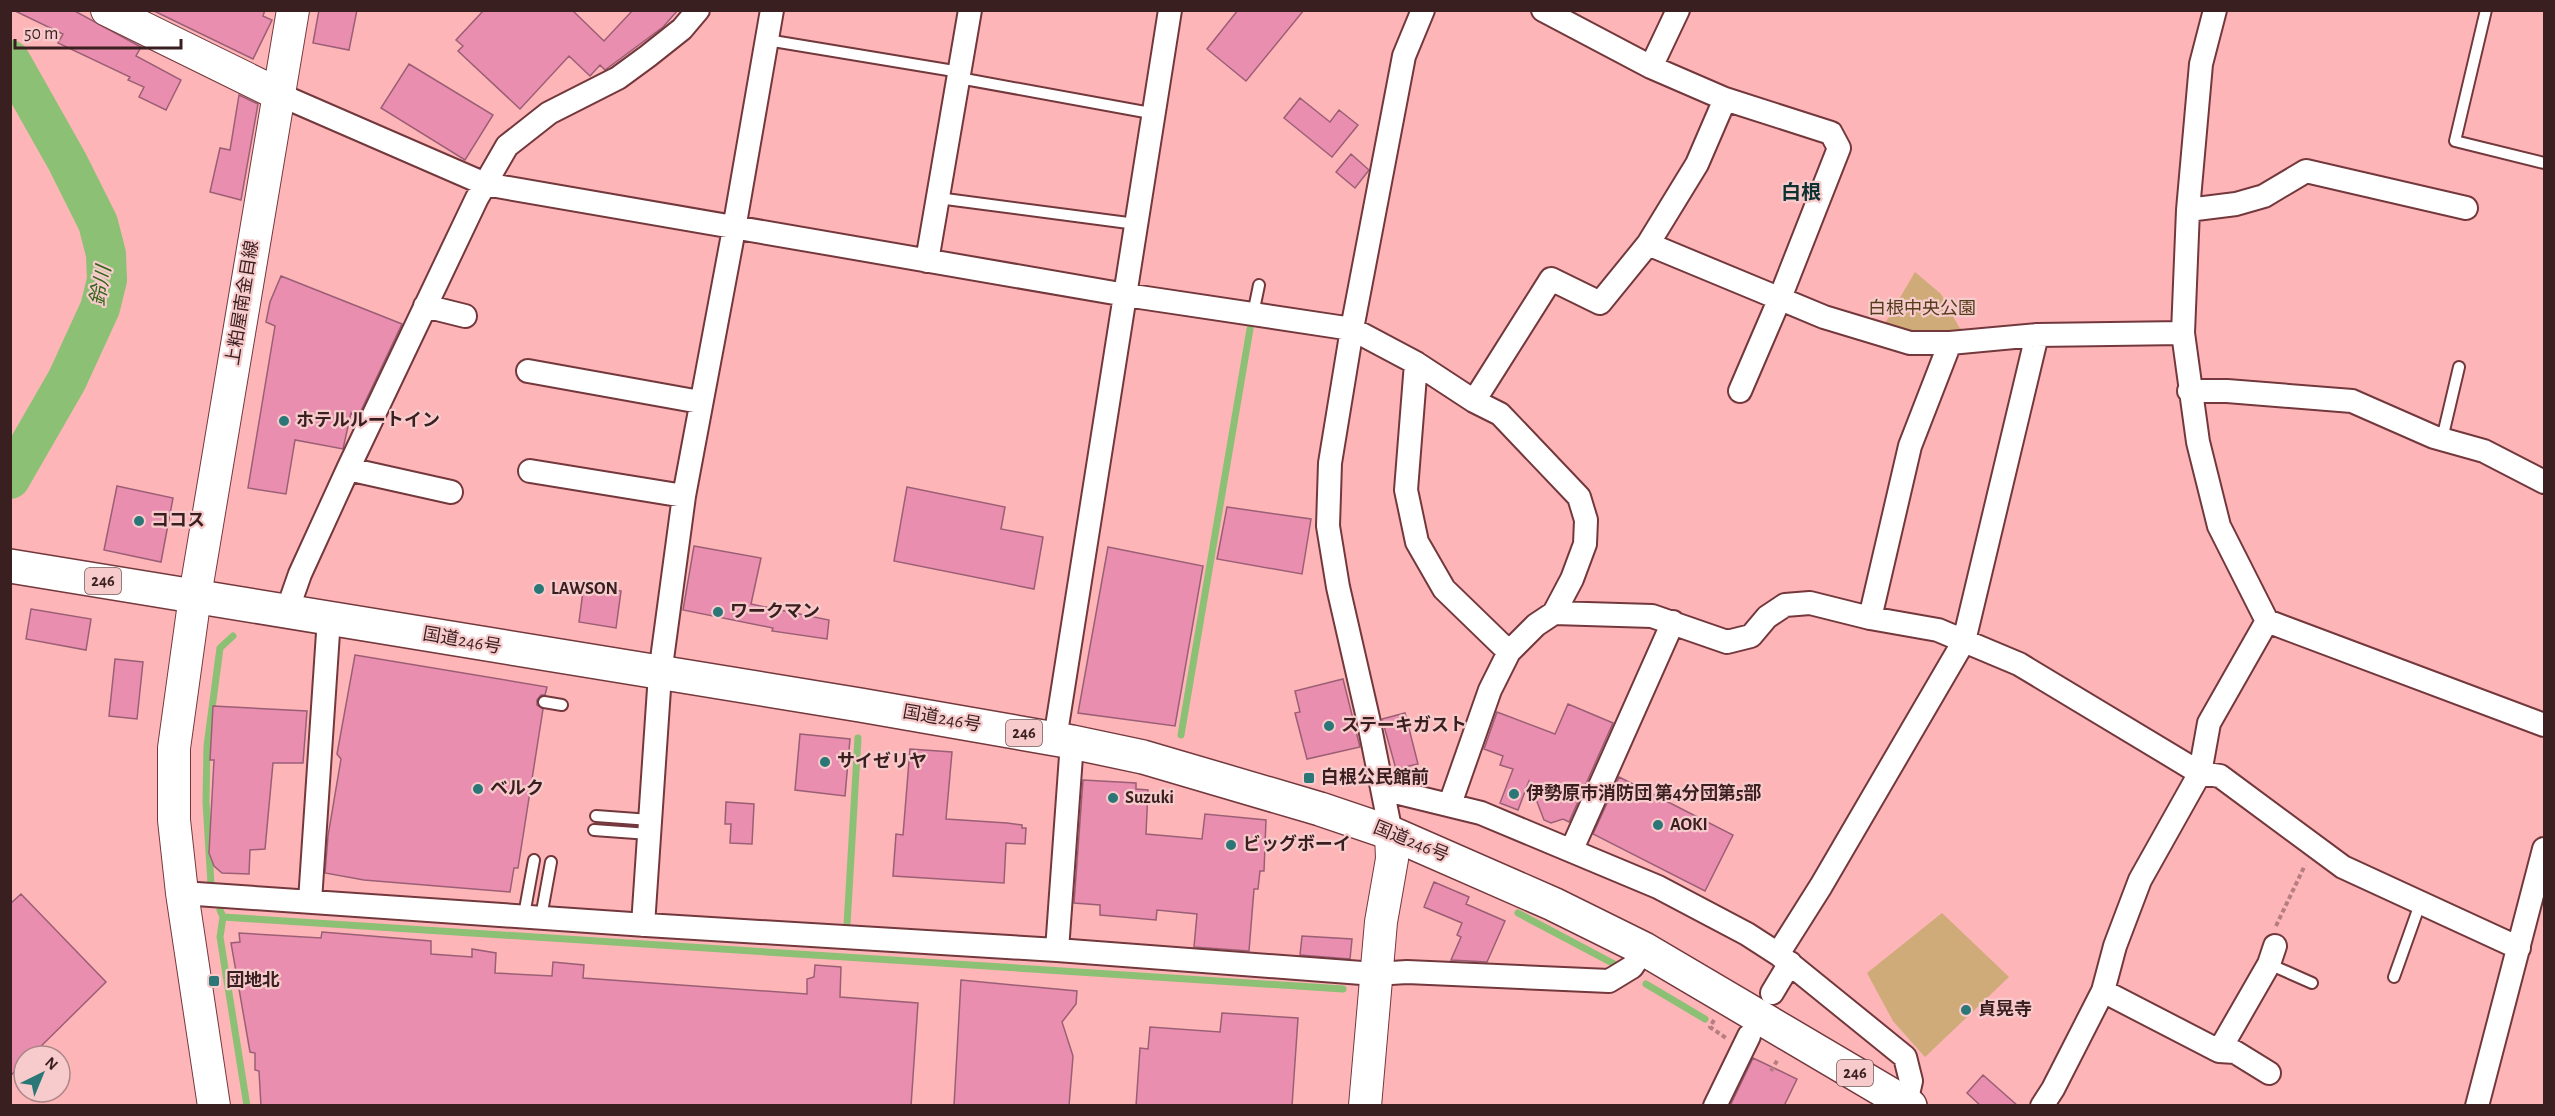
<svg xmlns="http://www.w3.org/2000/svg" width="2555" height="1116" font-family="'Alegreya Sans','Noto Sans JP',sans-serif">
<rect width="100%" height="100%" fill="#fdb5b8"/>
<path fill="#ceab78" d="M1915,272l26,22 18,33 7,6 -55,-2 -27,-6z
M1942,913l67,64 -84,80 -32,-36 -26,-48z"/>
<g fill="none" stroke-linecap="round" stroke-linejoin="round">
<path stroke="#8cc074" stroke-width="7" d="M1181,735l69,-406
M211,884l-5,-82 1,-56 13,-98 13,-12
M220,910l3,7 -3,20 27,169
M1518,913l100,53
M223,917l1120,72
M847,925l11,-187
M1646,984l59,35"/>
<path stroke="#8cc074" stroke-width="40" d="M10,60l57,101 31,62 8,31 1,26 -7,28 -33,72 -57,99"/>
</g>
<path fill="#ea8eb0" stroke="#9b5f75" stroke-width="1.5" d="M13,10h60l68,37 -5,9 45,24 -15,30 -27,-13 5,-10 -16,-7 2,-3 -72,-34 5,-9z
M152,10h113l-2,6 9,4 -19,39z
M319,10h38l-8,40 -36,-7z
M484,10h88l32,31 29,-31h45l-15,17 -58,43 -5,-5 -10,11 -21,-20 -49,53 -62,-58 5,-5 -7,-6z
M1238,10h66l-58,71 -39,-32z
M409,64l84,51 -28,45 -84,-52z
M239,95l19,9 -17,96 -31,-8 10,-44 10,2z
M1300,98l30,24 9,-12 19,15 -26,32 -48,-39z
M1351,154l18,16 -14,18 -19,-16z
M281,276l121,48 -44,93 -7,-4 -8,36 -48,-9 -9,54 -38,-6 27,-162 -9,-4 4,-20z
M117,486l56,12 -12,64 -57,-12z
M907,487l98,20 -4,22 42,8 -9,52 -140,-28z
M1227,507l84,12 -9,55 -85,-15z
M694,546l67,12 -10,46 78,16 -2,19 -55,-8 1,-3 -90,-18z
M1108,547l95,19 -28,160 -97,-13z
M584,584l37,7 -5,37 -37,-6z
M31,609l60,10 -5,31 -60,-11z
M355,655l192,32 -2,8h-4l-4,5v5l6,4 -25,159h-4l-4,24 -146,-12 -39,-7 3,-37 13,-77 -4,-5z
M115,659l28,3 -6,57 -28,-3z
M1343,679l17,68 -53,12 -12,-46 5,-1 -5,-21z
M1568,704l45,19 -44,99 -6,-3 -12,4 -7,-3 -15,-39 -11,29 -18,-7 13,-34 -13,-4 3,-9 -19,-7 13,-37 58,22z
M213,706l94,5 -4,52h-30l-8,86 -15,1 -1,24 -27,-1 -8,-7 -5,-13 5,-93h-4z
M1405,713l13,51 -22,5 -14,-50z
M800,734l50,5 -5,57 -50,-6z
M910,749l42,3 -6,67 61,4 15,2v3h4l-1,16 -19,-1 -2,40 -111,-7 3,-42 7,1z
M1619,777l114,58 -28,56 -112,-57z
M1083,780l53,3v6l12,1 -2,44 56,5 3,-25 61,6 -2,51h-4l-2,18h-4l-5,62 -55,-4 3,-33 -40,-4 -1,10 -56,-5v-10l-26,-2z
M726,802l28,2 -2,40 -22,-1 1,-19h-6z
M1434,882l35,15 -3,7 39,17 -18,41 -36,-2 10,-23 -4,-2 5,-12 -38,-16z
M21,894l85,88 -75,74h-7v7l-14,13v-172z
M322,932l109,9v13l41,3v-8l24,4 -1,20 57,3 1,-14 31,3 -1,13 224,16v-15l7,-2 1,-12 26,2 -1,30 78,6 -7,103h-650l-2,-35 -4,-1v-17l-5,-1 -19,-109 9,-1 -1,-9 82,5z
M1302,936l50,3 -2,20 -50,-4z
M961,980l116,11 -1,13 -14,18 11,34 -4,50h-115z
M1222,1013l76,5 -6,88h-156l4,-58 8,1 2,-22 70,5z
M1753,1058l44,21 -13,27h-54z
M1983,1075l35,31h-37l-14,-13z"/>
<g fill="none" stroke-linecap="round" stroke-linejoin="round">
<g stroke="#73383c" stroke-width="14">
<path id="lane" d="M2486,10l-31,131 89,22
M767,40l193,32
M959,78l197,36
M938,198l198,26
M1253,314l6,-29
M2442,439l17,-72
M544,702l18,3
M596,816l54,4
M594,830l55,4
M524,915l10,-55
M541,917l10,-55
M2269,964l43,19
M2394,977l26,-73"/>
</g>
<g stroke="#73383c" stroke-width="26">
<path id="street" d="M1543,10l108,57 74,32 106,34 8,15 -59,150 -40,93
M1651,67l27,-57
M278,94l207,90 641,111 226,34 64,34 58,38 26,13 79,83 7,23 -1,24 -13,35 -18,34 -18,12 -27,27 -19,38 -40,114
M2188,210l48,-6 28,-8 42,-25 160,37
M1648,244l176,73 86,26h40l87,-8 146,-2
M927,261l43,-251
M425,306l40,10
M1416,363l-10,127 11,52 27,47 65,63
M528,371l172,31
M2189,391h38l125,10 82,36 50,14 60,31
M1474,401l77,-122 49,24 48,-59 49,-80 28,-65
M348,469l103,23
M530,471l154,25
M287,611l13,-37 48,-105 129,-271 30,-52 42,-33 69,-35 30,-22 34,-27 16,-19
M1554,613l98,3 75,26 24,-6 16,-19 18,-12 25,-2 60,15 68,12 81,34 181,109 20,3 123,91 176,81
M1870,618l40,-172 40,-103
M2267,621l277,104
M1055,739l115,-729
M1383,789l98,24 177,74 89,47 31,20 127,103 6,24 -5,22
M1391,833l-23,-115 -30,-131 -10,-61 2,-63 22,-134 52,-273 19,-46
M1572,849l101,-227
M182,893l464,32 411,25 318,24 32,-2 202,9 23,-14 12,-18
M310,901l19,-283
M643,925l17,-251 24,-178 50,-267 38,-219
M1057,950l15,-208
M1778,954l43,-68 143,-245 73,-306
M2103,991l116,60 16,1 34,21
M1772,993l18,-30
M2219,1051l50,-87 6,-18
M1715,1106l34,-70
M2042,1106l11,-17 50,-98 12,-45 25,-66 60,-107 9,-50 58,-102 -48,-95 -21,-84 -15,-109 5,-123 13,-146 14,-54
M2477,1106l67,-257"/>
</g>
<g stroke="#73383c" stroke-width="34">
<path id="secondary" d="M107,10l171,84
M214,1106l-32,-213 -8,-73v-72l21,-152 98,-586
M1365,1106l16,-184 11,-63 -1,-26"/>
</g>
<g stroke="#73383c" stroke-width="36">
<path id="highway" d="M10,566l850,139 212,37 71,15 177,52 71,24 162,71 91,45 266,157"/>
</g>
<path stroke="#b67e81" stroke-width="4" stroke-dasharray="4.5 3" stroke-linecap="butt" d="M2276,926l29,-61
M1714,1020l-4,7 16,11
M1771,1071l7,-12"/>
<use href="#lane" stroke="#fff" stroke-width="10"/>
<use href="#street" stroke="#fff" stroke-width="22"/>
<use href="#secondary" stroke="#fff" stroke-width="32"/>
<use href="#highway" stroke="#fff" stroke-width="33"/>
</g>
<g fill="#2b7677" stroke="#f7cbcc" stroke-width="2">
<circle cx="284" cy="421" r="6"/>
<circle cx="139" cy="521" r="6"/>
<circle cx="539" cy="589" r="6"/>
<circle cx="718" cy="612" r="6"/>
<circle cx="1329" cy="726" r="6"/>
<circle cx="825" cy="762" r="6"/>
<rect x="1303" y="772" width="12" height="12" rx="3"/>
<circle cx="478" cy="789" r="6"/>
<circle cx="1514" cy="794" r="6"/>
<circle cx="1113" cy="798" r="6"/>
<circle cx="1658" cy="825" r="6"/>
<circle cx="1231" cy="845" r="6"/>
<rect x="208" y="975" width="12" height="12" rx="3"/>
<circle cx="1966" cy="1010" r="6"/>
</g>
<g text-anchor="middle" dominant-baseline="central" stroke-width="4.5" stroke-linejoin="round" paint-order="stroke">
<g fill="#f7cbcc" stroke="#735354" stroke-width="1.5">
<rect x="85" y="568" width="36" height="26" rx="4.5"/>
<rect x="1006" y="720" width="36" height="26" rx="4.5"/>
<rect x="1837" y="1060" width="36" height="26" rx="4.5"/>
</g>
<g font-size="16" font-weight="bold" fill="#3a1f20">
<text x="103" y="581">246</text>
<text x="1024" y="733">246</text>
<text x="1855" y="1073">246</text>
</g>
<g font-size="18" fill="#3a1f20" stroke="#f7cbcc">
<text transform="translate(243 303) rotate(-81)">上粕屋南金目線</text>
<text transform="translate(462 641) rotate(10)">国道246号</text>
<text transform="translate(942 719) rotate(10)">国道246号</text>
<text transform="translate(1411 842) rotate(22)">国道246号</text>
</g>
<g font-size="18" fill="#533d1a" stroke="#f7cbcc">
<text x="1922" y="309">白根中央公園</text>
</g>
<g font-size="18" font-weight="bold" fill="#3a1f20" stroke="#f7cbcc" text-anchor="start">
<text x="296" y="421">ホテルルートイン</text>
<text x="151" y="521">ココス</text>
<text x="551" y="589">LAWSON</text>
<text x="730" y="612">ワークマン</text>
<text x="1341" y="726">ステーキガスト</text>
<text x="837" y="762">サイゼリヤ</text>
<text x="1321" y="778">白根公民館前</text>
<text x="490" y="789">ベルク</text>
<text x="1526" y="794">伊勢原市消防団 第4分団第5部</text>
<text x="1125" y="798">Suzuki</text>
<text x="1670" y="825">AOKI</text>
<text x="1243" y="845">ビッグボーイ</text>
<text x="226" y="981">団地北</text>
<text x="1978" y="1010">貞晃寺</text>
</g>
<g font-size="20" font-weight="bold" fill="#0d3031" stroke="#f7cbcc">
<text x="1801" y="193">白根</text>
</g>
<g font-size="20" font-style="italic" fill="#356519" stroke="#f7cbcc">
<text transform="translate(101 286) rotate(-80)">鈴川</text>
</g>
</g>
<rect width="2555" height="1116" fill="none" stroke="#3a1f20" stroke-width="24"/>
<g transform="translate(42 1074) rotate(43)"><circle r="28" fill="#f7cbcc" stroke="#ab8687" stroke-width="1.5"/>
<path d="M0-4.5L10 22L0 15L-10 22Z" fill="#2b7677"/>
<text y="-9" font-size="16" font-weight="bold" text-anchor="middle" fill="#3a1f20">N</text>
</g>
<path d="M15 39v9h166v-9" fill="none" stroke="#3a1f20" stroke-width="3"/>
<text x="24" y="39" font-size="18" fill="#3a1f20" stroke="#f7cbcc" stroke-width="4.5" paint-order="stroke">50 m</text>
</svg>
